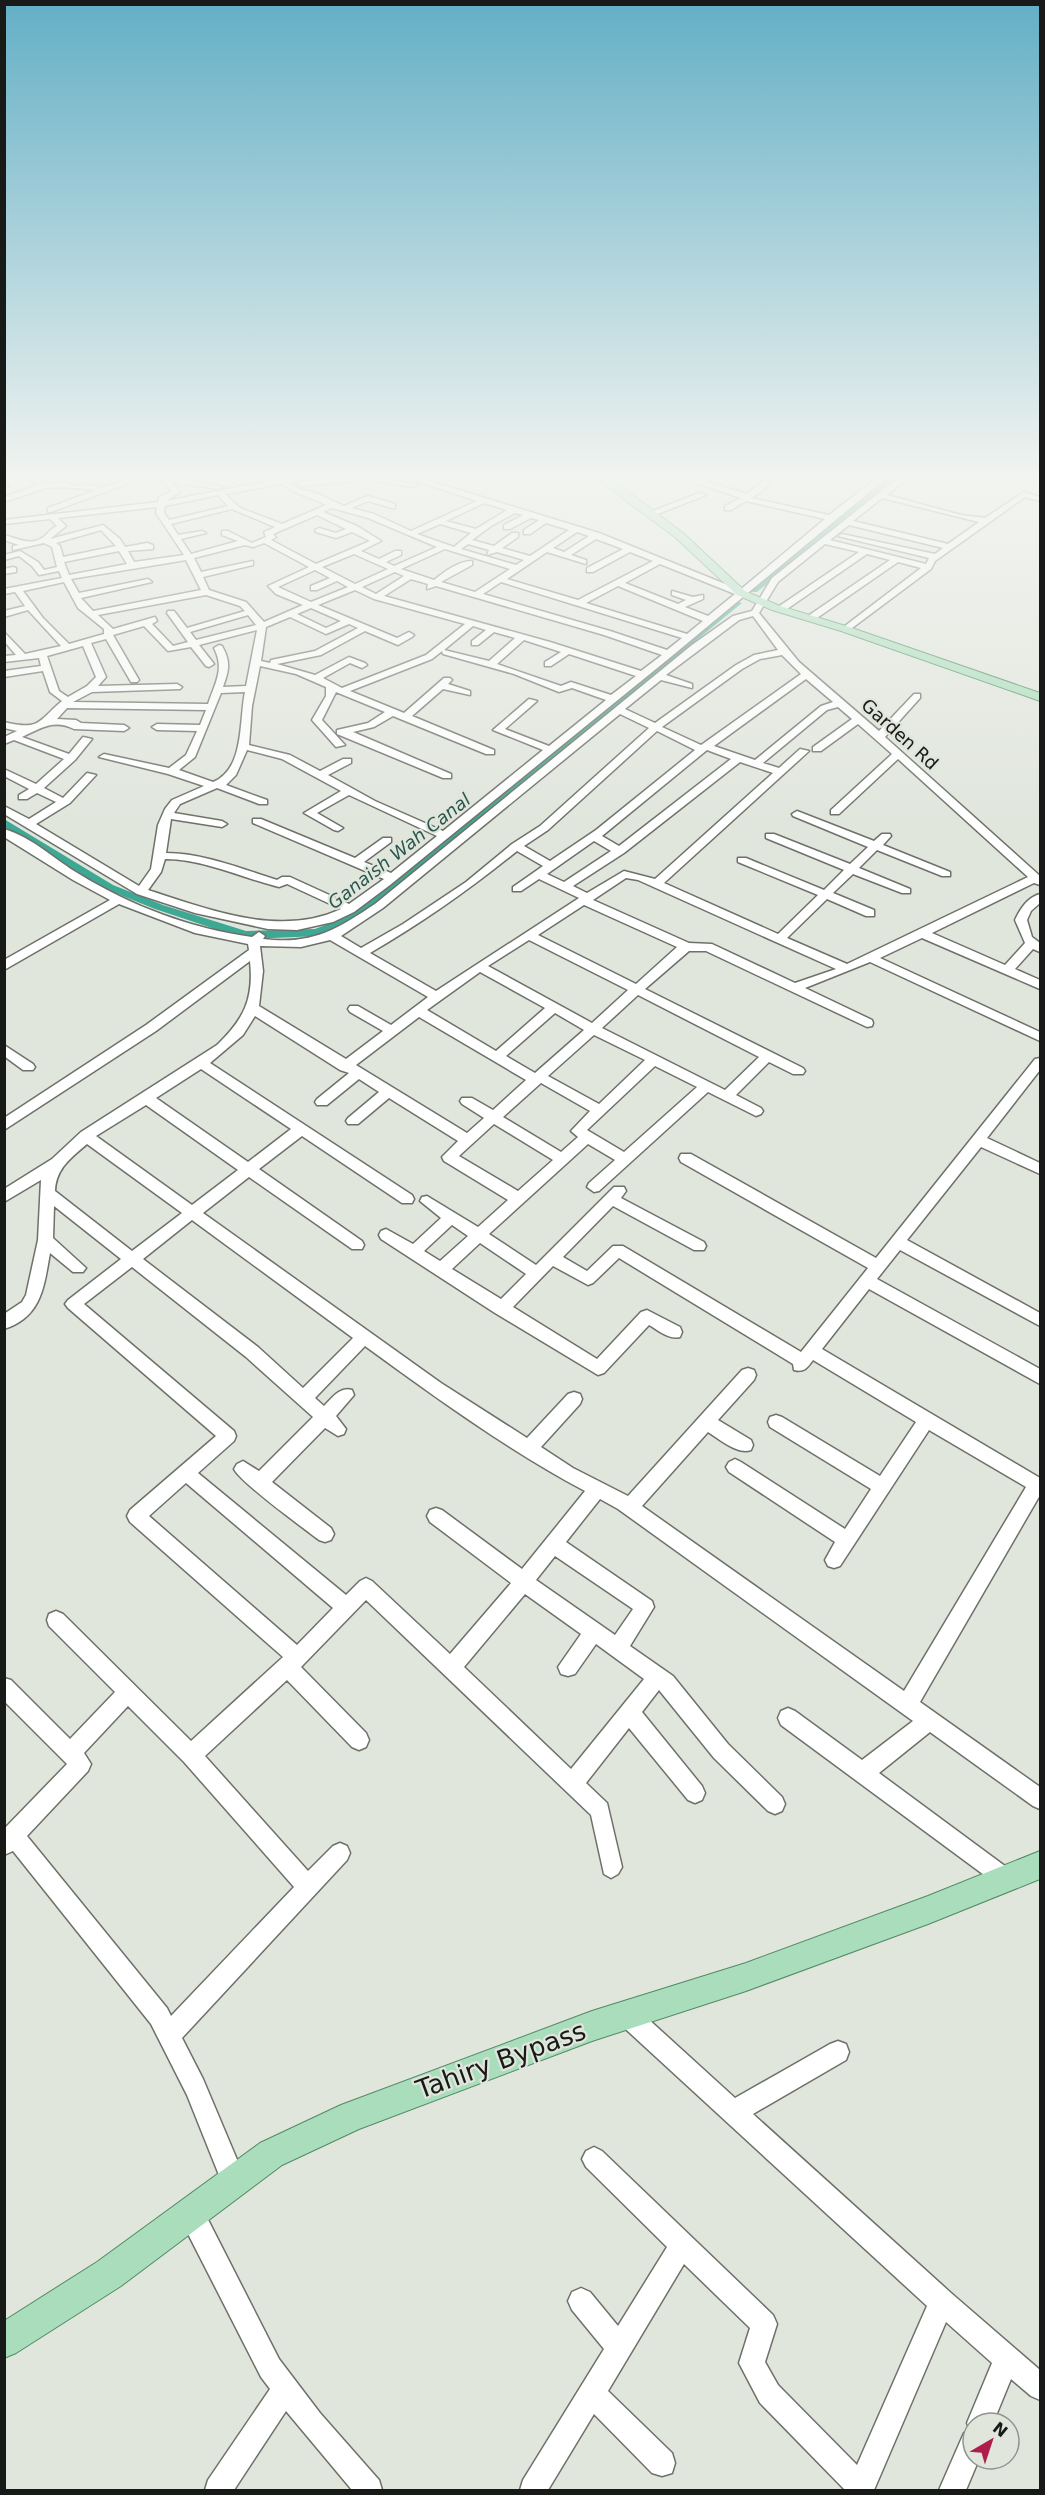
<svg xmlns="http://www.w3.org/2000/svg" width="1045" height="2495" font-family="'DejaVu Sans',sans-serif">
<rect width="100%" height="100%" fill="#e1e6dd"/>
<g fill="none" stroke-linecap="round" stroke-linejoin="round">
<path fill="#3da893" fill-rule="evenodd" d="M894,474h9l-146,118h-6v-4z
M735,601l7,2 -350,287 -43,35 -28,11 -76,3 -90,-30 -50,-20 -101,-62v-8l109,66 50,20 83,26 69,-2 26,-10z"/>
<g stroke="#6d7169" stroke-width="3">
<path id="minor" d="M20,474h10l17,10 18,-1 12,3 7,-2 19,4 36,-14h19l65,13 -4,2 -48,-7 9,10 -14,9 139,-27h13l-28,9 6,5 20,5 28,13 24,-10 27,8v4h-3l-24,-7 -16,7 22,6 37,17 66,-30 -82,-27h12l192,59 141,57 85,-71 -79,-18 -15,9h-6v-4l16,-8 -47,-16v-4l53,16 16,-13h6v4l-17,13 77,17 53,-41h9l-219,182 -282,229 -36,27 -21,10 -36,8 -29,-1 -73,-16 -58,-19 -133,-80v-8l25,13 27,-17 -19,-9 -10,6h-8v-4l10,-6 -25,-13v-7l32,15 28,-25 -50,-19 -10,4v-7l13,-6 -13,-3v-6c37,9 34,-1 58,-21l-12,-9 -7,-21 -39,6v-6l37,-5 -2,-8 -35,4v-6l12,-1 -12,-14v-9l21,22 36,-8 -33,-36 -24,7v-6l21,-5 -10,-14 -11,2v-5l58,-11 -3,-7 -20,4 -7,-9 -13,-10 -15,4v-5l16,-4 18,11 6,8 13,-3 -5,-20 -8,-4 -31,7v-4l6,-1 -15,-5v-5c12,3 26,11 38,3 6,-4 8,-9 15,-12l-7,-7 -46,5v-4l154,-18 1,-5 12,-6 -8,-11 -15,-4 -97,36h-3v-4l48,-18 -31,-3 -19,1 -42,14v-5l35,-12zM283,484c11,11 29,13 43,21l-44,19 -42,-16 -15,-14zM218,495l10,11 -59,14 -5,-7 1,-7zM484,503l23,7 -31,19 -30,-8zM157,507l-1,6 28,42 -50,7 -6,-11c8,-1 17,-1 25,-2v-4l-6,-2 -22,4 -5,-8 -17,-14 -53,14 16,-13 -8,-8zM332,508l36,10 69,29 -43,19 -8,-4 15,-7v-4h-6l-16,8 -18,-8 20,-10 -24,-15 -34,-14zM232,509l43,18 -11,5 2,5 -14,6 -24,-12h-6v4l16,6 -47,13 -10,-15 25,-6 -4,-2 -24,4 -7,-11zM515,513l8,2 -19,10v4h6l21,-11 8,2 -15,10v4h6l16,-11 23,7 -39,26 -28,-8 16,-11v-4h-6l-18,13 -22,-6 19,-14zM317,515l29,14 -10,4 -17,-5 -4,2 1,2 20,6 16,-6 18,9 -54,23 -45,-24 5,-3 -3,-3zM440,524l31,9 -17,14 -37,-13zM101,530l15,16 -53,11 -3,-11 -4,-3zM577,532l12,4 -25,16 -11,-4zM596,539l27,10 -36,19v4h6l37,-20 23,9 -75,39 -71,-21 40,-27 39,12v-4l-15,-5zM264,543l45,24 -41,19 8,8 27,11 -39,17 -18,-20 -37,-12 -6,-13 50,-12v-4l-52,11 -7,-14 51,-13 8,2zM468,544l21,6 -2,5 10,-3 27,8 -8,5 -55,-16zM445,549l65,20 -35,23 -34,-10 31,-17v-4c-14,0 -28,11 -38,19l-33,-11zM119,551l8,13 -58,11 -5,-13zM354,554l34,15 -33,15 -33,-17zM186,560l15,30 -108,21 -12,-13 71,-16 -4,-3 -69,14 -8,-14zM660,564l75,30 -27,22 -23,-9 18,-8v-4l-10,2 -21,-6v4l14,5 -8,4 -53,-21zM315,570l15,8 -19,8v4h6l20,-9 11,6 -37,15 -33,-15zM395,572l9,4 -28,18 -14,-7zM411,579l17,5 -1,5 9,-3 168,49 58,20 -21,16 -91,-29 -166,-46zM64,582l14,26 26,21v5l-35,10 -26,-26 -20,-27zM501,582l181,56 -15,12 -57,-19 -127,-37zM618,586l85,35 -16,13 -101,-31zM355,590l19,9 91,25 -39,31 -84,33 -19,-10 27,-15 12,5 5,-3 -2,-2 -16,-6 -34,18 -38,-11 44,-9 44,-24 33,14 14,-8 2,-2 -5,-3 -12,6 -79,-33zM206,595l34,11 5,5 -58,17 -13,-17h-6l-1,2 21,29 -15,4 -21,-22 5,-3 -2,-4 -42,12 -15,-14zM311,608l30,13 -15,7 -29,-14zM248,615l8,10 -60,15 -6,-8zM290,617l36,17 23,-10 9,4 -43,23 -44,9 -1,3 -9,-2 5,-34zM144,626l24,25 23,-4 15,19 3,1 5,-3 -15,-19 58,-15 -11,56 -23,1c6,-17 8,-25 -1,-41l-3,-1 -5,3c11,21 1,35 -6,56l-135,-2 19,-10 88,-3 2,-2 -5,-3 -79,2 8,-9 -15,-34 15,-4 25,43h6l2,-2 -26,-45zM473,626l13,4 -14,11v4h6l16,-13 21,6 -26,23 -45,-11zM524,640l37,12 -16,10v4h6l18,-12 67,22 -25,19 -40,-13 -10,4 -64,-22zM83,646l13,31 -9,9 -19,11 -9,-6 -12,-35zM442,651l1,3 71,20 45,18 13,-4 34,12 -57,46 -44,-17 32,-28 -8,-2 -36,31 50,20 -100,81 -68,-30 -47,-26 23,-12v-4h-8l-23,12 -30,-16 -41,-10 3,-39 8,-40 36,8 30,13v9l-14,24 24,27 9,-2 -23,-25 14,-28 49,20 -17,11 -31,7v4l106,44h8v-4l-98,-42 21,-5 19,-11 93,38h8v-4l-82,-34 31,-27 27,6v-4l-22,-7 4,-4 -2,-2h-6l-40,35 -54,-22 82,-32zM245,692c-6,28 0,77 -32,90l-34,-12 16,-13 26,-64zM67,708l139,2 -6,15 -43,-1 -5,3 5,3 40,1 -11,24 -17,13 -65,-14 -5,3 69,17 36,12 -32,14 -7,9 -7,16 -7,44 -12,17 -103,-62 34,-21 26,-28 -9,-2 -24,25 -19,-10 31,-28 17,-21 -9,-2 -14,17 -47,-17c20,-9 32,-18 52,-8l50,2 5,-3 -5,-3 -43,-2 -5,-3 -19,-1zM247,750l35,9 59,32 -37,22 30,17 4,1 5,-3 -26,-15 32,-18 88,41 -46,37 -27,-11 27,-20v-4h-8l-28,20 -94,-39h-8v4l131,56 -35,25 -59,-27h-8l-5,3c-35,-11 -74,-27 -111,-27l5,-34 51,8 5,-3 -5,-3 -48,-8 6,-9 37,-16 42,16h8v-4l-41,-15 10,-10zM165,859c39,0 77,19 114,28l8,-3 54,25c-62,29 -133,0 -193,-19l13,-18z
M446,474h9l-8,5 -4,-2z
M903,474h9l-25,21 74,20 24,3 39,-26 16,5v4l-15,-4 -90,64 -4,8 -83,62 -7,-2 80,-61 -23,-6 -84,58h-6v-4l82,-56 -23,-6 -83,57h-6v-4l81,-55 -34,-8 -47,38 -19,31 40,49 80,69 35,-37h6v4l-35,39 155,139v9l-6,-2 -102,50 73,32 20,-22 -10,-23c5,-11 13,-23 25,-26v9l-9,8 -4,9 5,17 8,6v9l-7,-3 -18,20 25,11v9l-118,-51 -42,20 160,74v9l-170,-79 -65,26 67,32 1,3 -1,3 -5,1 -161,-76h-17l-44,38 158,79 2,3 -2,3h-10l-24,-12 -33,33 25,13 2,3 -2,3 -5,2 -48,-24 -109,99 -5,1 -7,-5 2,-4 26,-23 -27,-16 -99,90 47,31 78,-78h10l2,4 -5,7 83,44 2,4 -2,4h-10l-81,-44 -50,51 24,14 26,-25h10l178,106 67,-84 -187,-106 -2,-4 2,-4h10l185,104 159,-199 5,-1v12l-53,68 53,25v11l-59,-27 -74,93 133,73v13l-140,-76 -23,29 163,90v15l-171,-95 -47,60 218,129v17l-120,207 120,85v22l-7,-3 -103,-74 -51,41 134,99 4,7 -4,7 -7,4 -7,-4 -218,-161 -3,-7 3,-7 7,-3 7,3 67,49 51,-39 -295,-212 -18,-10 -34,43 86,59 2,6 -24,39 43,30 55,68 54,53 3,7 -3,7 -7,3 -7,-3 -54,-53 -55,-68 -17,22 60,74 3,7 -3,7 -7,3 -7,-3 -59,-72 -43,55 21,20 15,64 -4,7 -7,4 -7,-4 -13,-59 -225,-215 -65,67 65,66 3,7 -3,7 -7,3 -7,-3 -65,-67 -82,76 103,115 25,-25 7,-3 7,3 3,7 -3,7 -165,178 21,41 43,102 -3,9 -9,3 -9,-3 -38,-95 -36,-71 -138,-173 -9,4v-26l63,-65 -63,-63v-23l7,2 59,59 45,-47 -66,-66 -2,-6 2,-6 7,-3 7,3 128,127 92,-84 -153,-135 -3,-6 3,-6 86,-74 -148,-128 -3,-4 3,-4 53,-41 -67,-53 -1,32 33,30 -3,4h-10l-23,-19c-6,33 -8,64 -46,76v-15l18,-12 4,-7 12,-55 3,-60 -37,22v-13l48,-30 29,-27 136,-87c27,-26 37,-46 33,-84l-94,70 -152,99v-12l142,-93 103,-75 -1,-6 -53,-11 -76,-29 -115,66v-10l106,-60 -37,-20 -69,-43v-8c28,8 51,31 75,45 52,32 113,55 173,63l7,-5 6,4 -2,3c49,6 73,-9 112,-35l317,-259 41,-29 19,-5 20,-33zM882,498l97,24 -31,22 -95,-23zM849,525l94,23 -8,6 -93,-20 -4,2 91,22 -3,6 -96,-24zM753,616l25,34 -24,5 -18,10 -81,58 -30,-14 36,-29 31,8v-4l-26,-9 73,-55zM782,655l19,19 -97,69 -3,2 -39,-18 80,-58 18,-10zM806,679l27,23 -12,4 -66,54 -41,-14zM838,707l14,12 -39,28v4h8l37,-27 34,30 -61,56v4h8l59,-55 130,118 -181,87 -60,-26 40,-39 39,17h8v-6l-41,-17 20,-19 49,19h8v-4l-51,-21 18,-18 65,26h8v-4l-67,-27 8,-9 -1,-2h-8l-8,7 -77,-30 -5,3 1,2 75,31 -18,17 -76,-30h-8v4l78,32 -20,20 -78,-32h-8v4l80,33 -40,39 -114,-51 145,-132 -9,-2 -21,19 -16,-5 64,-53zM620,714l29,14 -109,98 -28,18 -46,38 -63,42 -42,24 -20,-12 42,-28zM657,731l38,19 -99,80 -46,31 -26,-15 24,-16zM707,750l24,9 -112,87 -17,-10zM740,762l33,11 -118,106 -31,-8 -37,22 -14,-7 51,-33zM594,841l17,10 -47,31 -17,-8zM517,851l26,15 -30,21v4h8l18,-12 40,19 -143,93 -66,-38c52,-30 100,-64 147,-102zM626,878l12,2 198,89 -41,14 -83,-39 -23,-1 -96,-43zM584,905l93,42 -41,37 -98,-49zM330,940l98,57 -37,28 -33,-19h-8l-2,3 2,3 33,19 -37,28 -87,-53 4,-35 -3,-25 41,1zM529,940l99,50 -36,33 -104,-57zM480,972l65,36 -49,43 -69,-41zM638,995l121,62 -34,33 -123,-62zM555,1013l29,17 -49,43 -29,-17zM255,1016l85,54 9,3 -32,26 -2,3 2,3h10l32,-26 20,13 -31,26 -2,3 2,3h10l31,-26 69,43 -16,16 2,4 64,39 -30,27 -51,-31 -5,1 -2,4 21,17 -28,26 -27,-15 -5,2 -2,4 2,4 114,74 103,62 6,-2 45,-48c9,5 20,15 31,12l2,-5 -2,-5 -33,-17 -6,2 -44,47 -84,-52 40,-41 35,19 5,-2 26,-25 174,106 1,6c10,3 14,-3 19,-10l103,62 -36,54 -98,-59 -6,-2 -6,2 -2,5 2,5 101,62 -26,40 -104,-67 -6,-3 -6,3 -3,5 3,5 106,70 -10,18 3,6 6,2 6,-2 89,-136 97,57 -122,204 -262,-185 66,-74c11,7 30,23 43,18l2,-5 -2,-5 -33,-20 36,-40 2,-5 -2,-5 -6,-2 -6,2 -114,126 -55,-28 -32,-21 39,-43 2,-5 -2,-5 -6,-2 -6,2 -41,44 -86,-55 -238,-170 46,-36 103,72h10l2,-4 -2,-4 -103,-72 43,-33 100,67h10l2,-4 -2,-4 -202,-132 33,-28zM419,1017l107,63 -33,30 -21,-12h-10l-2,3 2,3 22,14 -17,15 -111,-68zM594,1035l51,25 -46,44 -51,-28zM655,1066l42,21 -73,65 -37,-22zM201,1069l90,60 -43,33 -92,-64zM541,1083l49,28 -19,20 7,6 -17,15 -58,-35zM146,1105l92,65 -46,35 -96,-69zM494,1124l59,36 -35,31 -59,-35zM87,1144l95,69 -50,38 -77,-60c1,-23 16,-33 32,-47zM192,1220l161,118 -50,50 -45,-41 -115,-88zM452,1225l16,11 -28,25 -16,-10zM480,1243l46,31 -25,25 -49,-30zM132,1267l114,90 67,60 -54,54 -16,-10 -6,3 -3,5c7,14 68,58 85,71l6,2 6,-2 3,-6 -3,-6 -59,-46 53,-54 13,8 6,-2 2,-5 -10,-13 18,-21 -2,-5c-12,-4 -20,8 -28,16l-9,-8 50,-52c70,51 143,104 220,145l-63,78 -80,-59 -6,-2 -6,2 -3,6 3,6 81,61 -61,71 -78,-73 -6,-3 -6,3 -14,14 -148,-122 36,-32 2,-5 -2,-5 -150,-127zM186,1483l147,125 -36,37 -148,-129zM555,1556l78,53 -18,26 -79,-55zM525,1594l56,40 -23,33 3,7 7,2 7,-2 21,-30 48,35 -73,90 -107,-102zM128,1706l56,56 110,125 -123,129 -4,-8 -140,-172 61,-65 3,-7 -7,-11z
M1019,474l21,3v4l-20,-5z
M369,476l49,9 -4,2 -45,-7 -68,6 -4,-2 4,-2z
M5,483l4,2 -1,2h-4z
M699,493l7,2 -51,20 -7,-2z
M13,567l3,1v4l-12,2v-5z
M4,1045l29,19 2,3 -2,3h-10l-19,-14z
M627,2004l8,3 100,91 95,-54 8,-3 8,3 3,8 -3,8 -93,54 198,179 89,77v30l-9,-4 -20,-17 -18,44h-20v36h6l-13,31h-27l25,-57 6,-3 -3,-7 25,-60 -46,-41 -72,168h-29l-85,-87 -21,-40 11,-35 -66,-64 -76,127 64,62 3,10 -3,10 -10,3 -10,-3 -58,-59 -46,76h-28l3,-10 81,-131 -32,-39 -4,-9 4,-9 9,-4 9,4 28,34 49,-79 -81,-80 -4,-8 4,-8 8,-4 8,4 171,164 4,9 -12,38 13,23 79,80 70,-159 -308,-283 -3,-8 3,-8z
M191,2201l9,3 79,155 41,54 59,67 3,10h-30l-66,-79 -52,79h-29l3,-10 62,-91 -9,-12 -79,-155 -3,-9 3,-9z"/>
</g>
<g stroke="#518a64" stroke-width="2">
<path id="major" d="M590,474h12l12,7 69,52 62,58 35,15 69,21 191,66v8l-199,-70 -69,-21 -35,-15 -62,-58z
M1040,1851v28l-112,45 -182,67 -154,50 -233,88 -77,36 -161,121 -105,67 -12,5v-37l93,-59 163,-119 81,-38 251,-94 154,-48 182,-67z"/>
</g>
<use href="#minor" fill="#fff" fill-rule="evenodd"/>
<use href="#major" fill="#a9ddbb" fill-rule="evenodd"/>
</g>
<linearGradient id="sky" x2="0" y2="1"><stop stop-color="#63afc6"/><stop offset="0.58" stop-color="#f2f4f0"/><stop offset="1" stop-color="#f2f4f0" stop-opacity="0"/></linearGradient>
<rect width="1045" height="823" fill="url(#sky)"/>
<g text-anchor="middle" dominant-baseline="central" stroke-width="4.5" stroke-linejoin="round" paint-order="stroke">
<g font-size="18" fill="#181a17" stroke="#e1e6dd">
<text transform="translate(900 734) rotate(42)">Garden Rd</text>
</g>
<g font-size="18" font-style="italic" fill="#2a574d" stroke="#e1e6dd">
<text transform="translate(399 851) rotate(-38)">Ganaish Wah Canal</text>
</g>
<g font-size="26" fill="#181a17" stroke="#e1e6dd">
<text transform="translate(501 2060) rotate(-20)">Tahiry Bypass</text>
</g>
</g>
<rect width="1045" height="2495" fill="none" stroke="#181a17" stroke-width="12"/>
<g transform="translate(991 2441) rotate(39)"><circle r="28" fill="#e1e6dd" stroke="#91948e" stroke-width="1.5"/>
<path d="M0-4.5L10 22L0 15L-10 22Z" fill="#af1d4c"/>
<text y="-9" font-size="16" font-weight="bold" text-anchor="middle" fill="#181a17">N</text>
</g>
</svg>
